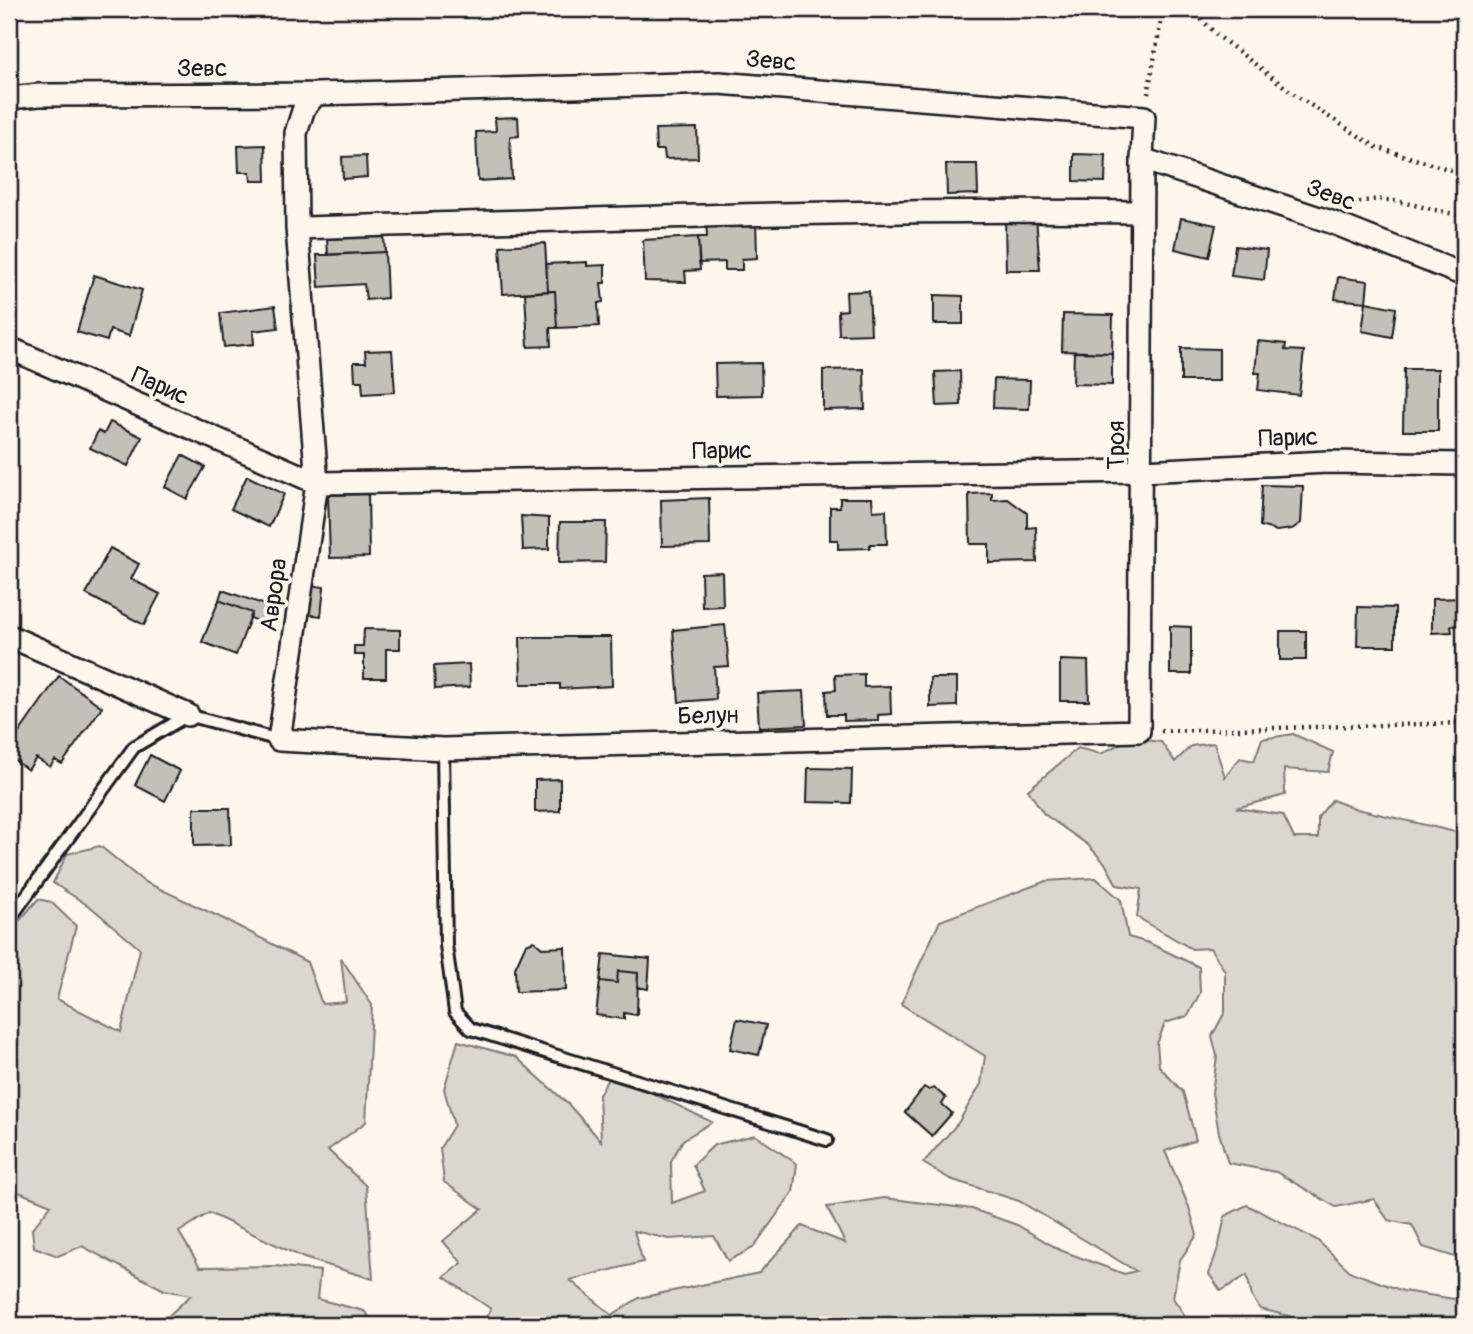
<svg xmlns="http://www.w3.org/2000/svg" width="1473" height="1334" font-family="Pangolin,sans-serif">
<rect width="100%" height="100%" fill="#fbf7ec"/>
<filter id="ink" filterUnits="userSpaceOnUse"><feTurbulence type="fractalNoise" baseFrequency=".0143" numOctaves="2"/><feDisplacementMap in="SourceGraphic" scale="14" xChannelSelector="R" yChannelSelector="G"/><feConvolveMatrix kernelMatrix="1 2 1 2 8 2 1 2 1" color-interpolation-filters="sRGB"/></filter>
<g filter="url(#ink)">
<path fill="#dad7ce" stroke="#7b7a75" stroke-width="2" d="M1293,734l40,18 -5,20 -44,-3 1,26 -49,13 47,7 11,23h24v-21l14,-17 25,9 107,25v426l-41,-13 -11,-22 -24,-5 -14,-21 -38,8 -60,-35 -48,-9 -9,-30 -7,-40 5,-37 -5,-20 13,-24v-41l-15,-23 -18,1 -55,-32 4,-28 -24,-4 -12,-22 -17,-18 -44,-31 -16,-24 50,-42 23,6 29,-16 31,4 14,20 16,-16 23,-3 11,34 15,-19 14,3 8,-22z
M100,846l43,35 85,40 79,41 15,42 24,-2 -5,-44 31,47 -6,117 -38,28 38,36 7,93 -69,-21 -95,-45 -30,19 21,35 75,-1 45,5 -3,28 47,12 12,14h-192l-19,-6 26,-24 -27,-5 -82,-44 -24,10 -24,-9 -2,-18 19,-24 -42,-17v-255l29,-34 13,3 25,24 -19,73 64,33 19,-83 -48,-41 -39,-25 14,-29z
M1096,878l25,22 7,37 21,6 50,24 1,26 -12,23 -23,7 -8,21 2,22 24,26 13,48 -31,11 24,56 8,28 -17,25 -7,38 13,19 1,8h-705l9,-16 -47,-32 18,-14 -19,-22 39,-32 -38,-27 -4,-34 14,-23 -10,-36 14,-48 58,16 53,48 32,36 -2,-46 12,-22 101,49 -29,18 -12,21 1,42 33,-12 -12,-26 21,-20 41,-10 42,29 -4,28 -40,56 -25,13 -14,-25 -45,3 -35,-8 9,31 -73,18 42,35 27,-17 120,-25 43,-47 43,17 -18,-36 57,-9 88,11 45,16 43,25 64,24 12,-3 -117,-70 -69,-22 -27,-16 35,-40 23,-39 4,-28 -84,-52 39,-83 106,-40z
M1247,1205l70,35 34,32 52,19 51,8 10,8v18h-166l-9,-9 -29,-7 -8,-12 -5,-22 -26,16 -12,-17 10,-29 6,-29z"/>
<path fill="#c3c0b8" stroke="#1c1c1c" stroke-width="2" d="M518,117l1,19 -9,1 2,42 -34,2 -2,-49 20,-1 -1,-13z
M697,128l1,30 -33,1 -1,-9h-8l-1,-21z
M265,145l1,36h-15l-1,-9h-11l-1,-26z
M1074,154l32,1 -1,27 -31,-1z
M366,156l1,21 -24,2 -1,-22z
M946,164h31l1,30 -31,1z
M1036,217l4,53h-34l-1,-52z
M756,218l1,40 -15,1v11h-17v-8l-26,1 -1,-26h9l-1,-17z
M1181,218l35,7 -7,32 -34,-8z
M384,236l1,16 -57,3 -1,-16z
M698,237l2,33 -15,1 1,11 -41,-1 -2,-41z
M545,243l3,48 -45,3 -3,-48z
M1235,246l32,4 -3,30 -33,-4z
M385,252l2,46 -21,2 -2,-16 -45,3 -2,-32z
M587,262v4l18,-1v18h-4l2,19 -5,1 1,23 -42,2 -2,-37h-7l-2,-27z
M94,275l48,15 -13,46 -19,-6 -3,11 -30,-9z
M1338,277l30,4 -2,21 -31,-3z
M555,291l2,37h-7l1,18 -23,1 -3,-54z
M869,291l2,43 -32,1 -1,-24 9,-1 -1,-18z
M934,295l29,1v28h-29z
M1366,302l30,6 -4,29 -30,-6z
M275,306l3,22 -25,3 1,13 -30,3 -4,-34z
M1063,314l50,1 -1,38 -50,-2z
M1258,341l28,3 -1,6 19,1 -5,44 -41,-5 2,-17h-5z
M1181,348l38,1v32h-38z
M392,350l3,42 -32,2 -1,-13h-7l-1,-19h12l-1,-11z
M1074,352l38,1v32l-39,-1z
M761,363l1,32 -46,1 -1,-32z
M864,369l1,40 -42,1v-40z
M1404,369h34v62h-35z
M960,371l1,34 -24,1 -2,-34z
M994,379l36,1 -1,29 -36,-1z
M110,422l32,15 -14,29 -38,-18 8,-17 6,3z
M182,455l23,12 -18,32 -22,-12z
M247,476l37,18 -15,33 -38,-18z
M1262,485l41,1 -2,37 -9,6 -15,2 -17,-5z
M992,493v7l16,-1 19,14v15l9,-1 1,35 -48,1v-19h-19l-1,-50z
M368,494l1,63 -39,1 -2,-63z
M709,498l1,47 -48,1 -1,-46z
M840,498h32l1,13 13,-1 1,34h-17v4l-32,1v-9h-8v-33h10z
M521,516l28,2v31l-26,1z
M560,522h46l-1,40 -46,1z
M110,548l29,16 -8,15 29,15 -16,31 -58,-31z
M722,572l1,34 -21,1 -1,-34z
M309,585l15,2 -3,29 -16,-2z
M222,590l52,18 -6,17 -18,-7 2,-5 -33,-13z
M1464,598v27l-13,1 1,6 -20,1v-34z
M219,600l33,13 -16,42 -34,-13z
M1358,607l37,1v38h-38z
M725,625l4,41 -15,1 2,32 -37,3 -6,-72z
M1170,626l21,1v47h-21z
M364,629l36,1v19h-14v29h-22v-23h-10v-9h9z
M1280,631h26v29h-26z
M520,637h91l1,49 -52,3v-5h-39z
M1060,660l28,1 1,40h-29z
M469,664l1,23 -35,2 -1,-23z
M864,674v13l26,-1 1,28 -13,1v5l-34,1v-6h-17l-1,-24 10,-1 -1,-15z
M59,676l43,31 -40,57 -7,-4 -5,7 -14,-9 -8,12 -19,-14v-9z
M930,678h27v28l-27,1z
M804,691l2,34 -47,2 -2,-34z
M150,755l30,16 -15,30 -30,-16z
M808,768l44,1 -1,34 -44,-1z
M560,779v32l-25,1v-32z
M194,808h36l1,37 -37,1z
M534,941l8,7 23,-1 1,43 -50,2 -1,-24 11,-24z
M603,954l47,5 -2,30 -11,-2 1,-14 -20,-2 -1,12 -17,-2z
M618,971l20,2 -1,42 -13,-2v6l-28,-4 4,-34 17,2z
M737,1019l29,6 -7,30 -29,-6z
M924,1087l5,3 5,-2 12,10 -4,6 10,9 -20,23 -27,-24z"/>
<g fill="none" stroke-linecap="round" stroke-linejoin="round">
<g stroke="#1c1c1c" stroke-width="16">
<path id="lane" d="M443,749l3,196 9,67 16,17 356,111
M9,920l125,-173 54,-32 91,25"/>
</g>
<g stroke="#1c1c1c" stroke-width="26">
<path id="street" d="M316,94l-12,14 -8,25 1,95 20,255 -38,257 164,9 696,-18 3,-572
M9,98l30,-3 277,-1 403,-11 425,34 -2,42 189,63 133,53
M297,228c281,-8 562,-20 843,-16
M9,348l308,135 825,-12 186,-9 136,2
M9,636l179,79"/>
</g>
<path stroke="#1c1c1c" stroke-width="4.5" stroke-dasharray="2 5" stroke-linecap="butt" d="M1191,9l26,26 81,62 78,50 88,27
M1148,94l15,-85
M1353,206c25,-18 82,8 111,9
M1161,731l303,-8"/>
<use href="#lane" stroke="#fbf7ec" stroke-width="10"/>
<use href="#street" stroke="#fbf7ec" stroke-width="21"/>
</g>
</g>
<g text-anchor="middle" dominant-baseline="central" stroke-width="7" stroke-linejoin="round" paint-order="stroke">
<g font-size="24" fill="#1c1c1c" stroke="#fbf7ec">
<text transform="translate(771 61) rotate(5)">Зевс</text>
<text x="202" y="68">Зевс</text>
<text transform="translate(1331 195) rotate(20)">Зевс</text>
<text transform="translate(160 386) rotate(24)">Парис</text>
<text transform="translate(1288 438) rotate(-2)">Парис</text>
<text transform="translate(1116 445) rotate(-90)">Троя</text>
<text transform="translate(722 451) rotate(-1)">Парис</text>
<text transform="translate(274 595) rotate(-82)">Аврора</text>
<text transform="translate(708 716) rotate(-1)">Белун</text>
</g>
</g>
<rect width="1473" height="1334" fill="none" stroke="#fbf7ec" stroke-width="35"/>
<rect x="18" y="18" width="1438" height="1299" fill="none" stroke="#1c1c1c" stroke-width="2.5" filter="url(#ink)"/>
</svg>
